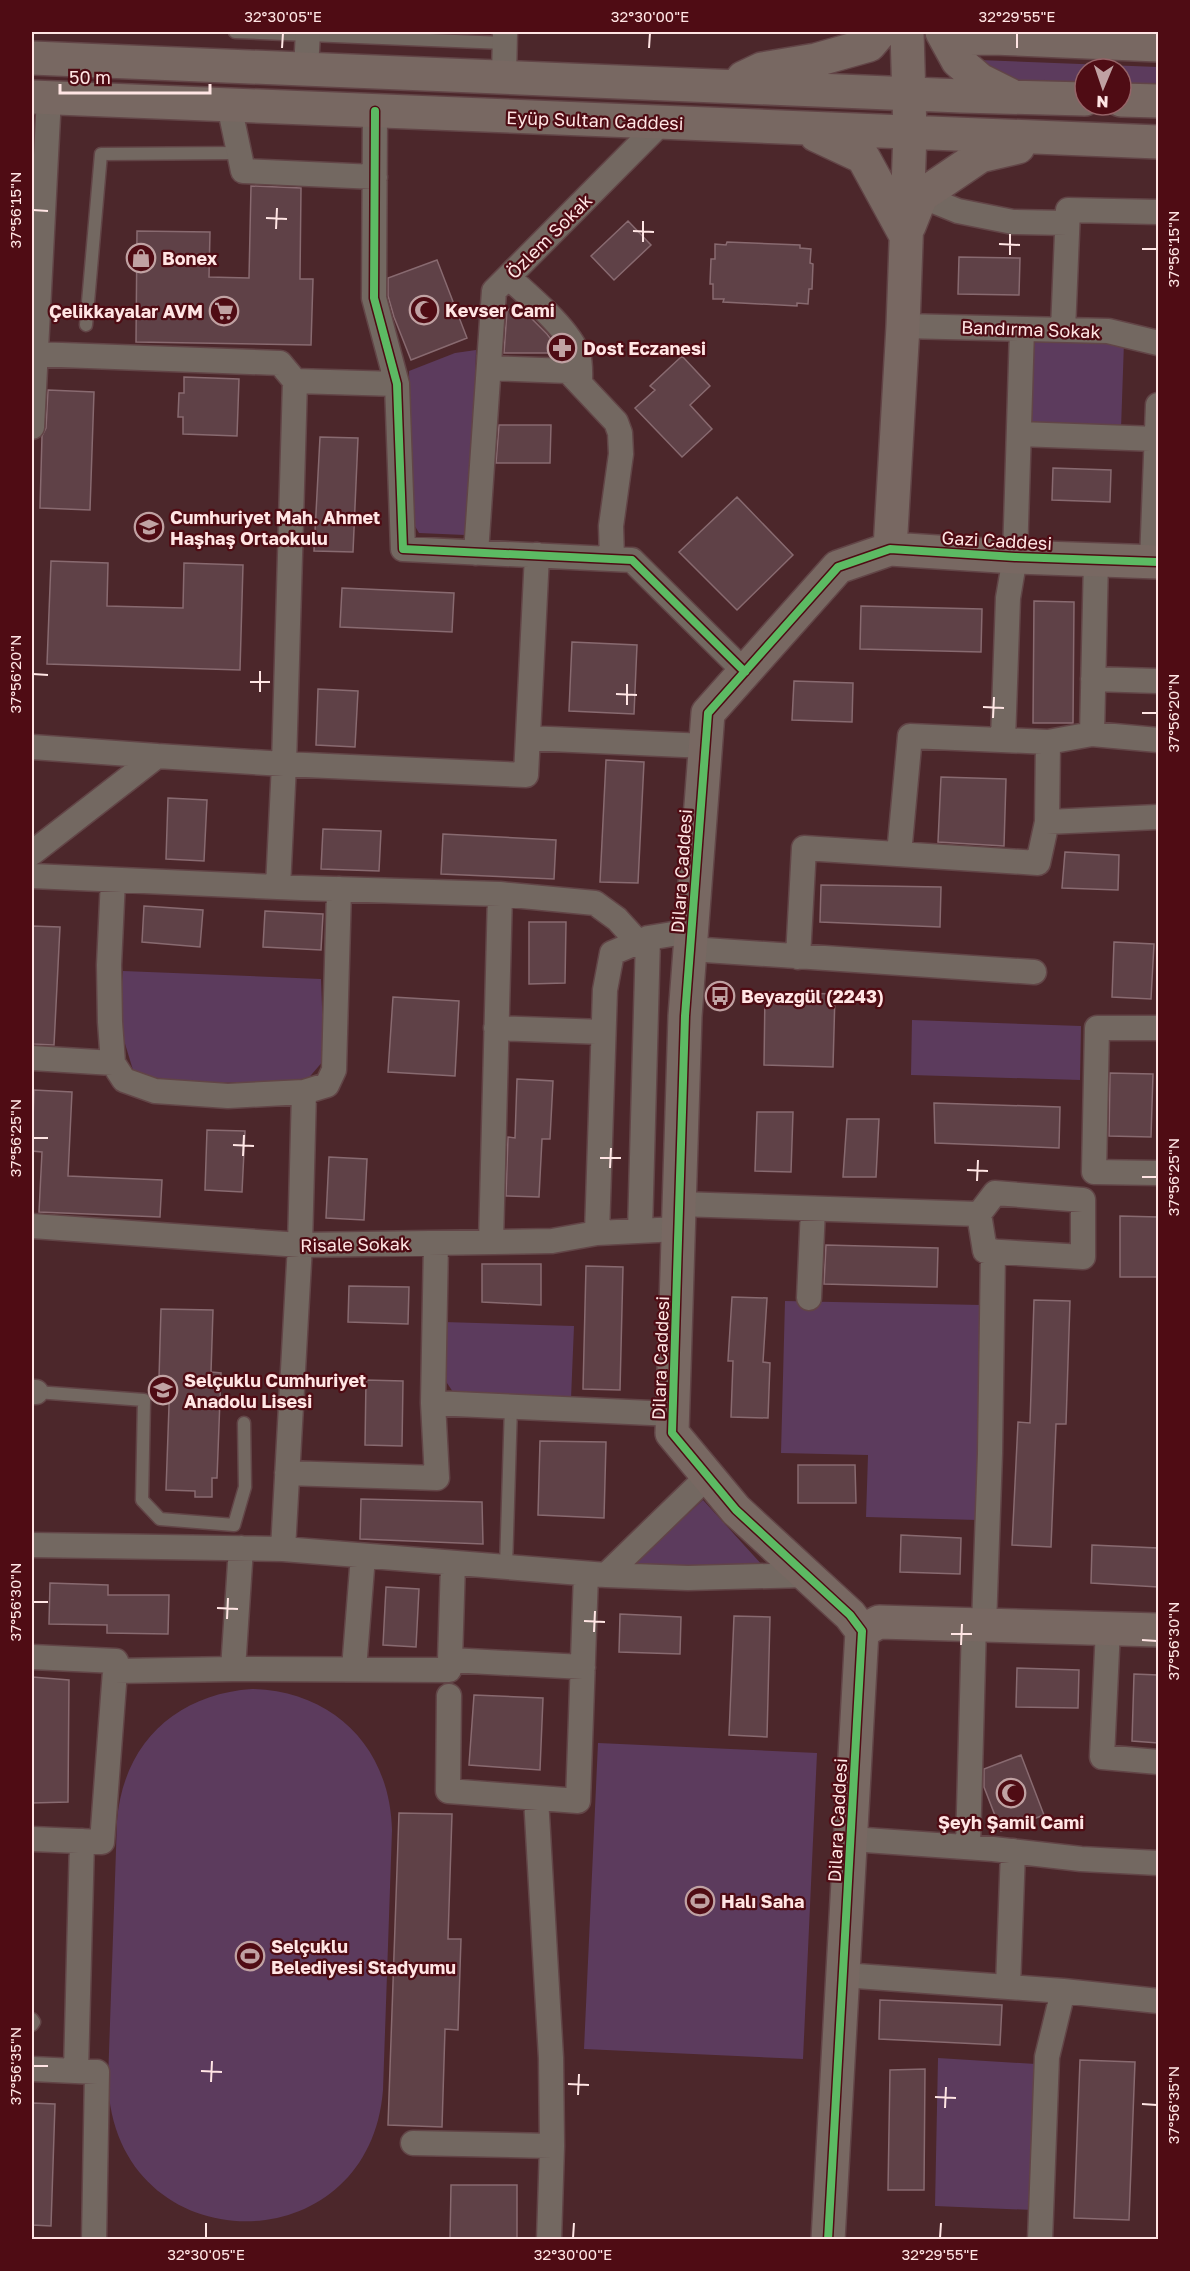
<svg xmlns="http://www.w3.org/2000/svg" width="1190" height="2271" font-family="'Golos Text',sans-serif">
<rect width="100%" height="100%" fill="#4c272b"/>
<path fill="#5c3b5d" d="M979,60l179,7v21l-37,-1v-18h-36v16l-74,-2z
M1029,339l95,3 -3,87 -93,-3z
M476,350l-5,180 -6,5 -46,-2 -7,-12 -3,-150 46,-18z
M123,971l198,8 3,81 -18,21 -135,3 -38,-14 -14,-46z
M912,1020l169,6 -1,54 -169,-5z
M785,1301l197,4 -5,215 -111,-3 2,-62 -87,-2z
M444,1322l130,4 -3,73 -116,-4 -12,-18z
M703,1500l61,67 -134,-1z
M252,1689c81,2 138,58 140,141l-9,260c-14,179 -270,174 -275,-9l9,-260c6,-77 59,-127 135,-132z
M598,1743l219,10 -14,306 -219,-10z
M938,2058l98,6 -3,146 -98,-4z"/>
<path fill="#5f4147" stroke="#886a70" stroke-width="1.5" d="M251,186l50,2 -1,91h13l-2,66 -175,-3 1,-111 73,1 -1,45 40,1z
M628,221l23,24 -37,35 -23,-24z
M727,242l73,3v3l11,1 -1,14 3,1 -1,25h-3l-1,15 -11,-1v3l-74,-4 1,-3h-11v-15h-3l1,-25h4v-15l11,1z
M959,257l61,1 -1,37 -61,-1z
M437,260l30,78 -56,22 -17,-43 -6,-21v-18z
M516,303l31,31 14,19h-57l3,-42z
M682,356l28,30 -20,19 22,24 -30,28 -47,-49 20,-18 -5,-4z
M184,377l55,2 -2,57 -54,-2v-17h-5l1,-24h5z
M48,390l46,2 -4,118 -50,-2 2,-72 4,-8z
M499,425h52l-1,38h-54z
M320,437l38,1 -5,114 -39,-1z
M1053,468l58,2 -1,32 -58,-2z
M737,497l56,58 -56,55 -58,-58z
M51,561l57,2 -1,43 76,2 1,-45 59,2 -3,105 -193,-6z
M342,588l112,5 -2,39 -112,-5z
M1034,601l40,1 -1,121h-40z
M861,606l121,3 -1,43 -121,-3z
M572,642l65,3 -3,69 -65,-3z
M794,681l59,2 -1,39 -60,-2z
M318,689l40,2 -3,56 -39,-2z
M606,760l38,2 -6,121 -38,-1z
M941,777l65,2 -2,67 -66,-4z
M168,798l39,2 -3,61 -38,-2z
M323,829l58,2 -2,40 -58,-2z
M443,834l113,6 -2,39 -113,-5z
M1065,852l54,3 -1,35 -56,-2z
M821,885l120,2 -1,40 -120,-5z
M144,906l59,4 -3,37 -58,-5z
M265,911l58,3 -2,36 -58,-3z
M529,922h37l-1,61 -36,1z
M32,926l28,1 -6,118 -22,-1z
M1114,942l40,2 -3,55 -39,-2z
M765,992l70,2 -2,73 -69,-2z
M393,997l66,4 -4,75 -67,-4z
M1110,1073l43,1 -2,63 -42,-1z
M517,1079l36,2 -3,58h-8l-3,58 -33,-1 2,-59 7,1z
M34,1090l38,2 -4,84 94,4 -2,37 -121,-5 3,-60 -10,-1z
M934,1103l126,4 -1,41 -124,-5z
M757,1112h36l-2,60 -36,-1z
M847,1119h32l-3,58h-33z
M207,1130l38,1 -3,61 -37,-2z
M329,1157l38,2 -3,61 -38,-2z
M1120,1216l38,1v60h-38z
M826,1245l112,3 -1,39 -113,-3z
M482,1264h59v41l-59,-3z
M586,1266l37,1 -3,123 -37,-1z
M349,1286l60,1 -1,37 -60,-2z
M732,1297l35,1 -4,64 7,1 -2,55 -37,-1 2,-56h-5z
M1034,1300l36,1 -4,123h-10l-5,123 -39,-2 6,-123 12,1z
M161,1309l52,1 -2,62 10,1 -4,105h-5v19h-17v-6l-29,-1 4,-112h-11z
M366,1380l37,1 -1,65 -37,-1z
M540,1441l66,1 -2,76 -66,-3z
M798,1465h57l1,38h-58z
M361,1499l121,3 1,42 -123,-5z
M901,1535l60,3 -1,36 -60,-2z
M1092,1545l66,3v39l-67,-4z
M50,1583l58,2v10h61l-1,39 -61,-1v-8l-58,-1z
M386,1587l33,2 -3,58 -33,-2z
M620,1614l61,3 -1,37 -61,-2z
M734,1616l36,1 -3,120 -38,-2z
M1017,1668l62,2 -1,38 -62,-1z
M1134,1674l24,1v68l-26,-2z
M32,1677l37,3 -1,122 -36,1z
M474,1695l69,3 -3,72 -71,-5z
M1021,1755l23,60 -43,16 -17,-44v-18z
M399,1813l53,1 -4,125h13l-3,91 -13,-1 -3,98 -54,-2z
M880,2000l122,5 -2,40 -121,-6z
M1080,2060l55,2 -6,158 -55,-2z
M925,2069l-1,121h-36l2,-120z
M32,2103l23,1 -4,122 -19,-1z
M451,2185h66v55h-67z"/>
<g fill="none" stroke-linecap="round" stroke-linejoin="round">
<g stroke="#624547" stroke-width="15">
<path id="lane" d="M235,32l269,11
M86,325l15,-171 138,-1
M36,1392l108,8 -2,100 18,19 74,6 11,-38 -1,-64
M506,1567l5,-161
M32,2019l2,3 -2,3"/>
</g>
<g stroke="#624547" stroke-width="27">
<path id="street" d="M306,69l2,-37
M504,77l1,-45
M229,105l14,66 132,6
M375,111l-1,187 23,86 6,165 229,11 113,112
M921,196l37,15 55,11 54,1
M508,277c20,18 62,53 70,78 3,9 2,19 2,28
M903,326l205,5 50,12
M1063,330l5,-120 90,2
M34,354l246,9 15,18
M489,368l79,3 48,51 4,11 1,21 -10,72 1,33
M32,427l17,-330
M1019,434l138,5
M476,553l18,-262 167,-168
M1096,560l-4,174 66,6
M1152,561l6,-156
M1093,679l65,2
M528,738l178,8
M1003,740l5,-142 7,-41 7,-228
M32,747l125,9
M1047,822l111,-5
M32,853l125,-97 127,8 11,-383 102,3
M899,854l11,-118 138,6 44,-8
M32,876l269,12 199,6 95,9 22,16 21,23
M113,880l-4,85 1,57 3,41 11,17 31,11 73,5 76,-4 23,-7 7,-15 5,-181
M278,887l6,-123 242,11 11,-220
M690,949l344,23
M798,957l6,-109 234,15 9,-41 1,-80
M496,1028l107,4
M1158,1028h-61l-3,144 64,1
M32,1058l81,5
M995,1193l88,7v57l-98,-6 -6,-37z
M679,1204l300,10
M32,1226l268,19 252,-4 45,-8 81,-4
M640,1231l8,-293
M597,1233l8,-243 7,-37 36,-15 43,-7
M491,1242l9,-348
M436,1243l-3,160 240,11
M809,1298l4,-89
M32,1392h4
M287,1473l150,5 -4,-75
M32,1545l251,4 323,26 102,-99
M283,1549l17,-304 4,-153
M453,1563l-3,97 133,7
M606,1575l82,3 119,-3
M984,1625l6,-172 3,-202
M1108,1629l-6,128 56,5
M32,1657l84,4 -1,10 118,-2 216,1 1,-10
M233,1669l8,-121
M354,1669l9,-113
M449,1696l-1,95 130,10 8,-227
M536,1798l15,260 1,88 -3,94
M32,1839l70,3 13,-171
M851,1839l142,10 88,10 77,4
M968,1847l6,-222
M843,1975l220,16 95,10
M1008,1987l5,-136
M32,2069l65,3 -3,168
M76,2071l6,-230
M413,2143l139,3
M1040,2240l7,-183 16,-66"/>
</g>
<g stroke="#624547" stroke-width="36">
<path id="secondary" d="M942,32l16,29 22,19 30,15
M946,39l47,-1 165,7
M32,58l929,38 124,3
M743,78l19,-9 54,-9 53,-15 11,-13
M32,97l1126,45
M1121,100l37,1
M816,135l47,22 42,77
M909,226l12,-30 59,-40 38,-9
M890,549l13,-223 7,-193 -3,-101
M862,1631l17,-9 279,8
M828,2240l34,-609 -12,-16 -114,-105 -64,-77 13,-417 23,-303 130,-146 52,-18 125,8 143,5"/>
</g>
<use href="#lane" stroke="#736861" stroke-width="12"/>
<use href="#street" stroke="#736861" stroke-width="24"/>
<use href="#secondary" stroke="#786862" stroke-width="33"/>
<g stroke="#4f0c14" stroke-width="11">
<path id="cycleway" d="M375,111l-1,187 23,86 6,165 229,11 113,112
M828,2240l34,-609 -12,-16 -114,-105 -64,-77 13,-417 23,-303 130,-146 52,-18 125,8 143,5"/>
</g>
<use href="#cycleway" stroke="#5cba63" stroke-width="8"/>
</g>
<path fill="none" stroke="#ffe5e4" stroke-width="2" d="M282,48l1,-15M649,48l1,-15M1017,48v-15M33,210l15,1M266,218l21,1M276,229l1,-21M633,231l21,1M643,242v-21M999,244l21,1M1142,249h15M1010,255v-21M33,674l15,1M250,682h20M260,692v-21M616,694l21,1M627,705v-21M983,707l21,1M1142,713h15M993,718l1,-21M33,1138h15M233,1145l21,1M243,1156l1,-21M600,1158h21M610,1168l1,-20M967,1170l21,1M1142,1177h15M977,1181l1,-21M33,1602h15M217,1608l21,1M227,1619l1,-21M584,1621l21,1M594,1632l1,-21M951,1634h21M1142,1640l15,1M961,1645l1,-21M33,2066h15M201,2071l21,1M211,2082l1,-21M568,2084l21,1M578,2095l1,-21M935,2097l21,1M1142,2104l15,1M945,2108l1,-21M206,2238v-15M573,2238l1,-15M940,2238l1,-15"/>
<defs>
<g id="shop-ring" transform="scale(1.5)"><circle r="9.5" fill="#4f0c14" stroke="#c0a2a3" stroke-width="1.5"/><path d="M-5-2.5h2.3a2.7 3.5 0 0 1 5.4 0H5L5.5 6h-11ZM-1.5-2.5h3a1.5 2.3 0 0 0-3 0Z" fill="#c0a2a3"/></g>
<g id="mosque-ring" transform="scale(1.5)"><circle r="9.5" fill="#4f0c14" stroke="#c0a2a3" stroke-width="1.5"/><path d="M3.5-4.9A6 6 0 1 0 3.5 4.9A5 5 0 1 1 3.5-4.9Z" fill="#c0a2a3"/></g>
<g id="supermarket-ring" transform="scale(1.5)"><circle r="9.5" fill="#4f0c14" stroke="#c0a2a3" stroke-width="1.5"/><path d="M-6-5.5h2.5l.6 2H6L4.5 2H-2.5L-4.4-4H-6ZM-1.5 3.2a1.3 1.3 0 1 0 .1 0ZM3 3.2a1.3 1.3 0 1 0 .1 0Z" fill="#c0a2a3"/></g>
<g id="pharmacy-ring" transform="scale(1.5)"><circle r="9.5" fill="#4f0c14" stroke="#c0a2a3" stroke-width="1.5"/><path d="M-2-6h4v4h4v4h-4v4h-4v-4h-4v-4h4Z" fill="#c0a2a3"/></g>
<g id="school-ring" transform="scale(1.5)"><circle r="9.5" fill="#4f0c14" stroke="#c0a2a3" stroke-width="1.5"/><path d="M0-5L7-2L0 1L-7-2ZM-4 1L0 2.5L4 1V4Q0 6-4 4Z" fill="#c0a2a3"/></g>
<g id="bus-ring" transform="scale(1.5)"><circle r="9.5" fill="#4f0c14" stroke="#c0a2a3" stroke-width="1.5"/><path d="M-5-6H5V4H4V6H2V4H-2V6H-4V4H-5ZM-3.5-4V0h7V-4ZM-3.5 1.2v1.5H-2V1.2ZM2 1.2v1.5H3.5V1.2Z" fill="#c0a2a3"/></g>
<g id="stadium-ring" transform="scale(1.5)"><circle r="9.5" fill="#4f0c14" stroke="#c0a2a3" stroke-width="1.5"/><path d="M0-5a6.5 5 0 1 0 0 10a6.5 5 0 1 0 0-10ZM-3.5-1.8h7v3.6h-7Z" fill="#c0a2a3"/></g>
</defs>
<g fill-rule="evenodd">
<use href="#shop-ring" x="141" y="258"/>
<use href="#mosque-ring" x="424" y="310"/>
<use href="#supermarket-ring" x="224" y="311"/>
<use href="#pharmacy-ring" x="562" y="348"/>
<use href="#school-ring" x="149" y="527"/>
<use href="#bus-ring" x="720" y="996"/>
<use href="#school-ring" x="163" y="1390"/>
<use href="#mosque-ring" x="1011" y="1793"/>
<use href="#stadium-ring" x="700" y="1901"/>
<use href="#stadium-ring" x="250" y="1956"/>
</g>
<g text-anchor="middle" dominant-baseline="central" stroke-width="4.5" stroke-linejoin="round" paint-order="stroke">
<g font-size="18" fill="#ffe5e4" stroke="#4f0c14">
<text transform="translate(595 120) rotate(2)">Eyüp Sultan Caddesi</text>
<text transform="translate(549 236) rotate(-45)">Özlem Sokak</text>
<text transform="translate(1031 329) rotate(2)">Bandırma Sokak</text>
<text transform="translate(997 540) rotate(3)">Gazi Caddesi</text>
<text transform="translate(681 871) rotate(-86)">Dilara Caddesi</text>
<text transform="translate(355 1244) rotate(-1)">Risale Sokak</text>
<text transform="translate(660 1358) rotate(-88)">Dilara Caddesi</text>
<text transform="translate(837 1820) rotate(-87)">Dilara Caddesi</text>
</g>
<g font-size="18" font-weight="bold" fill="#ffe5e4" stroke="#4f0c14" text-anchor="start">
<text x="162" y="258">Bonex</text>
<text x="445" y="310">Kevser Cami</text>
<text x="203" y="311" text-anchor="end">Çelikkayalar AVM</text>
<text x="583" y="348">Dost Eczanesi</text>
<text x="170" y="517">Cumhuriyet Mah. Ahmet<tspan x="170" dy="21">Haşhaş Ortaokulu</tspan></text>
<text x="741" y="996">Beyazgül (2243)</text>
<text x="184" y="1380">Selçuklu Cumhuriyet<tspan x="184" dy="21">Anadolu Lisesi</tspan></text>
<text x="1011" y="1822" text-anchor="middle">Şeyh Şamil Cami</text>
<text x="721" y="1901">Halı Saha</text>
<text x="271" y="1946">Selçuklu<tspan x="271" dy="21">Belediyesi Stadyumu</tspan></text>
</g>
</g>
<rect width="1190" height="2271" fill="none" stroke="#4f0c14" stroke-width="66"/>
<g transform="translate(1103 87) rotate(182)"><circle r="28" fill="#4f0c14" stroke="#956367" stroke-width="1.5"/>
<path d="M0-4.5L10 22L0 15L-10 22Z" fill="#c0a2a3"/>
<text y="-9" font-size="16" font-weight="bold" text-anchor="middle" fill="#ffe5e4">N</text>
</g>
<path d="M60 84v9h150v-9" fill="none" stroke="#ffe5e4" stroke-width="3"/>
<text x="69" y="84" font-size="18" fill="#ffe5e4" stroke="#4f0c14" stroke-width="4.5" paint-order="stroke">50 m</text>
<rect x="33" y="33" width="1124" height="2205" fill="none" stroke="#ffe5e4" stroke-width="2"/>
<g font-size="15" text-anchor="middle" fill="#ffe5e4">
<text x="283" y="22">32°30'05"E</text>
<text x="650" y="22">32°30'00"E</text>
<text x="1017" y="22">32°29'55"E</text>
<text transform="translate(16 210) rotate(-90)" y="5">37°56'15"N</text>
<text transform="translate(1174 249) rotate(-90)" y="5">37°56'15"N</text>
<text transform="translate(16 674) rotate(-90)" y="5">37°56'20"N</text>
<text transform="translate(1174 713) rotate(-90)" y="5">37°56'20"N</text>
<text transform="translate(16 1138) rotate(-90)" y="5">37°56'25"N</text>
<text transform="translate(1174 1177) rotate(-90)" y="5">37°56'25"N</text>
<text transform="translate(16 1602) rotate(-90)" y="5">37°56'30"N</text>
<text transform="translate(1174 1641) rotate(-90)" y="5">37°56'30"N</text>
<text transform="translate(16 2066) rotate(-90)" y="5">37°56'35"N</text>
<text transform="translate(1174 2105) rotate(-90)" y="5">37°56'35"N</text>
<text x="206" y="2260">32°30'05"E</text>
<text x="573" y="2260">32°30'00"E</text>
<text x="940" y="2260">32°29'55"E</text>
</g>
</svg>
